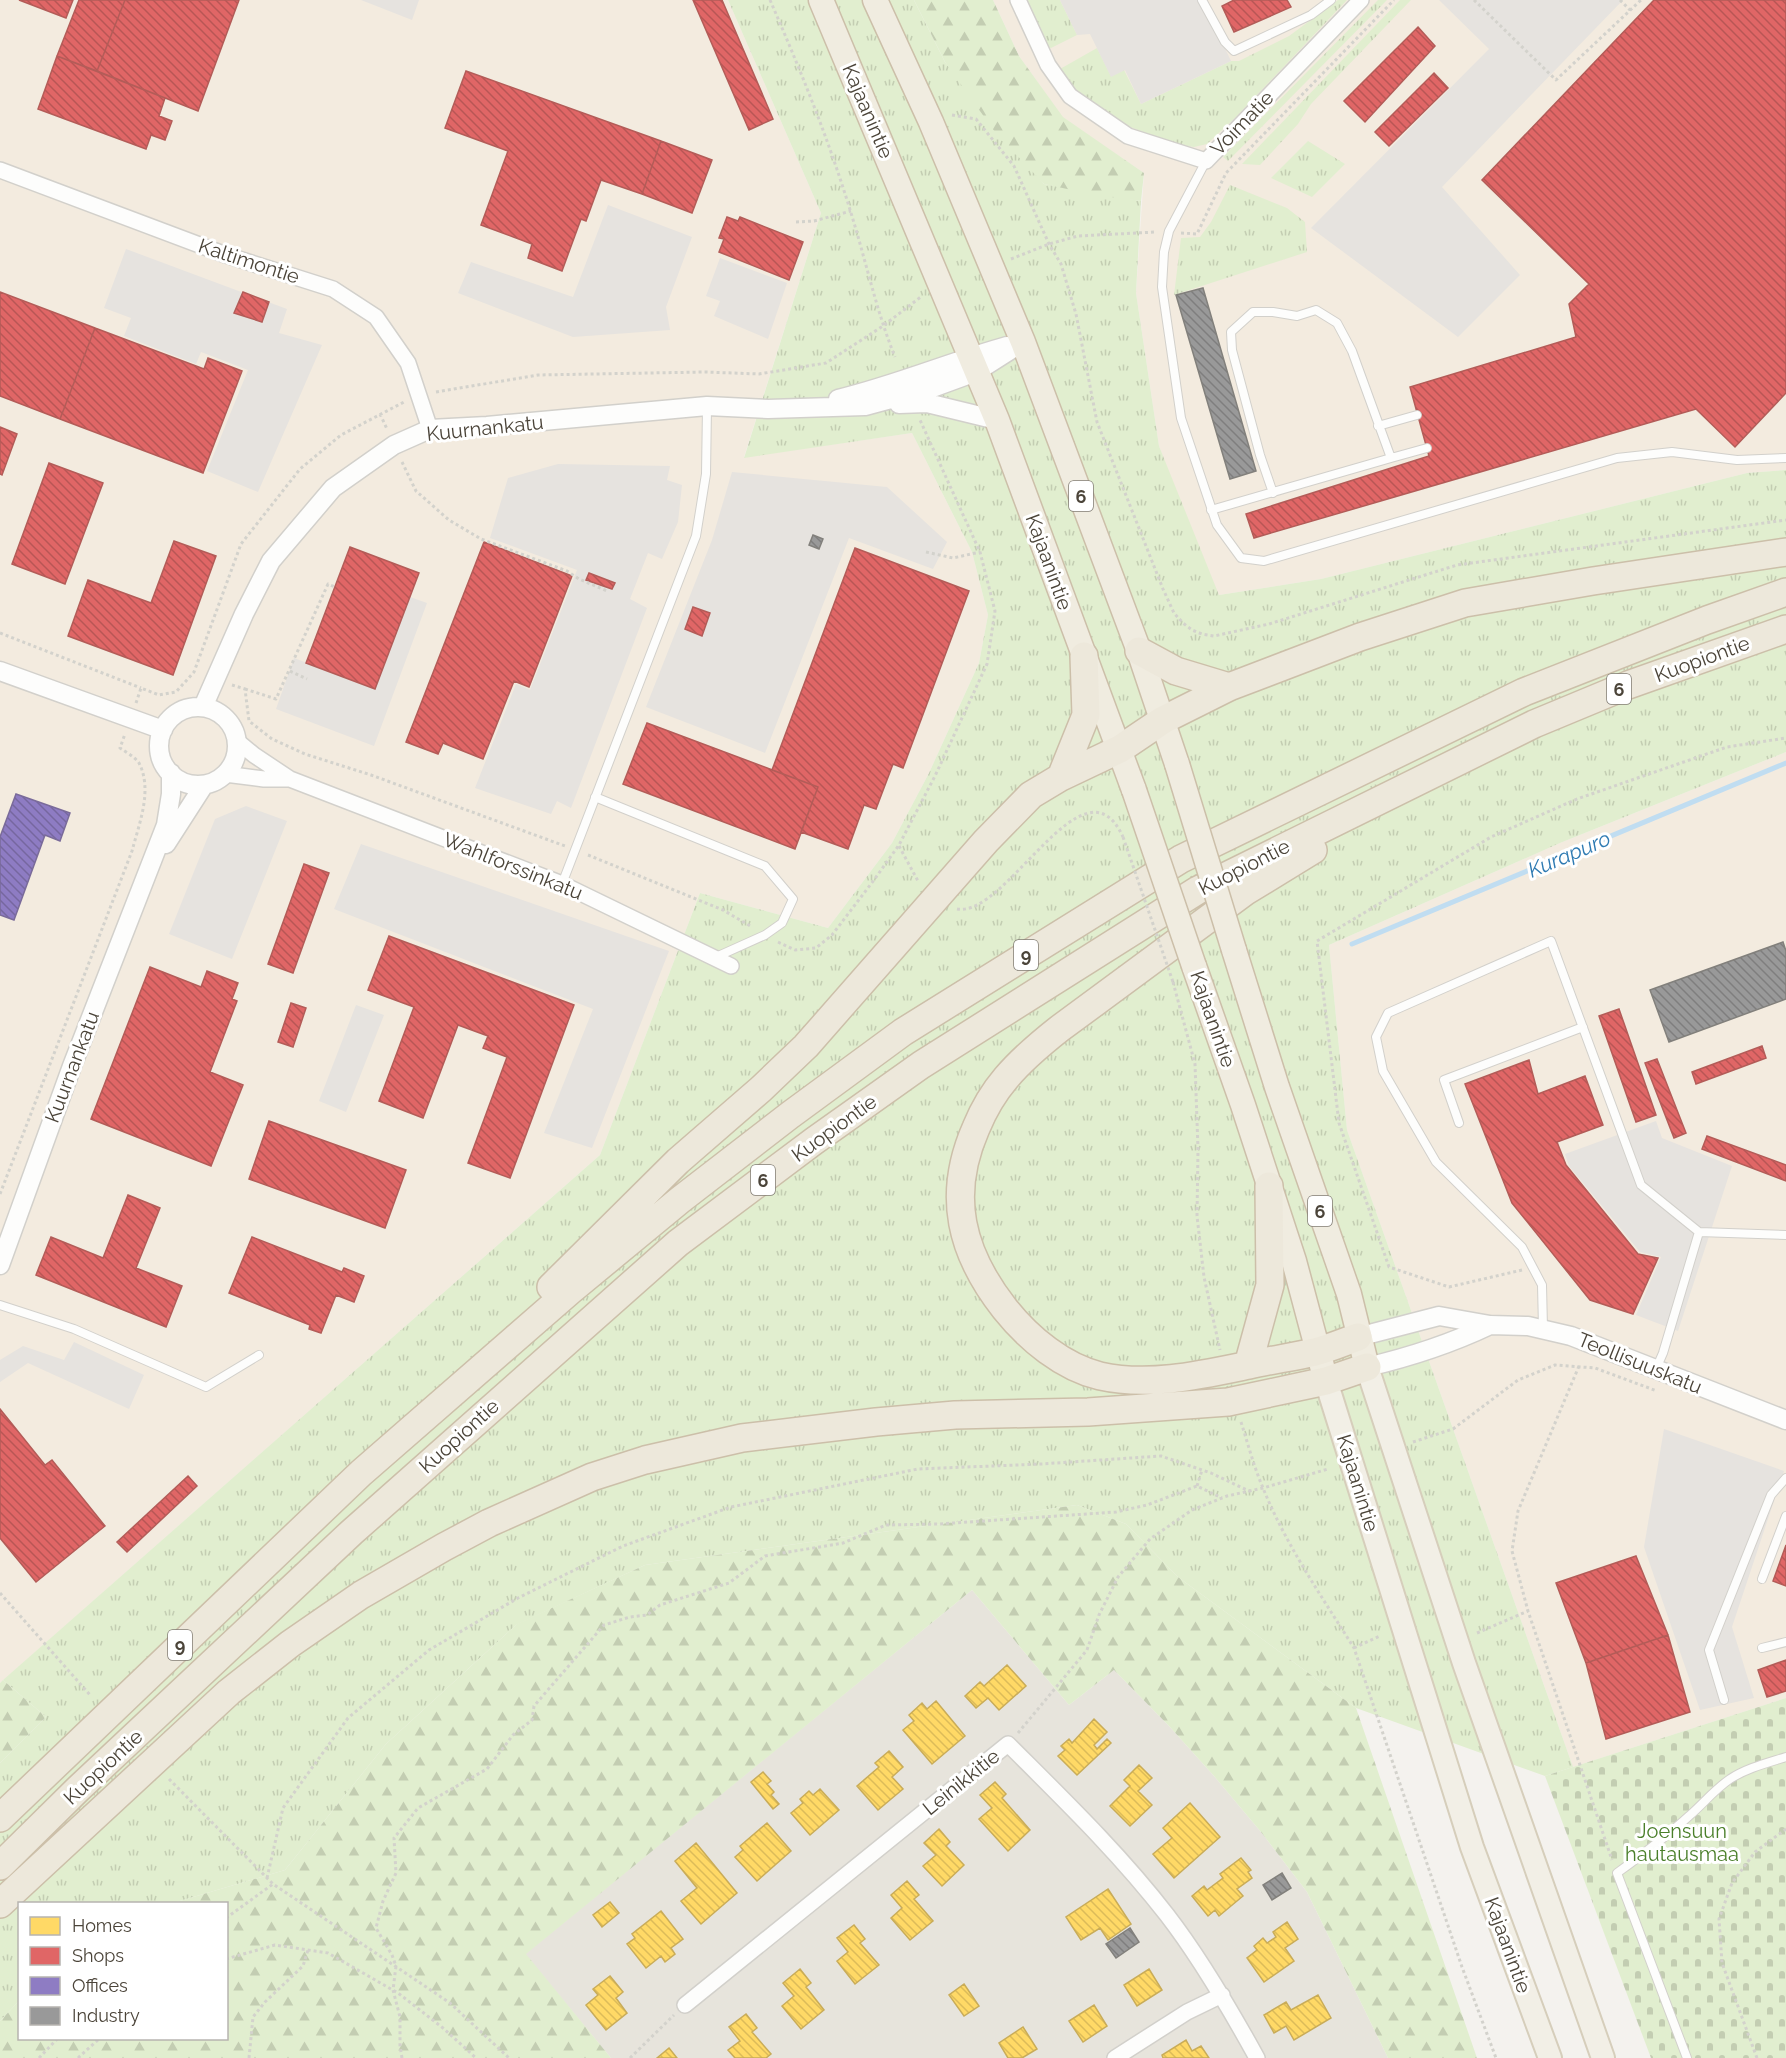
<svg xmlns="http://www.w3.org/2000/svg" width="1786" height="2058" font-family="Raleway,sans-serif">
<defs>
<pattern id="grass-tufts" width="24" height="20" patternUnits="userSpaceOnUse" patternTransform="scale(1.5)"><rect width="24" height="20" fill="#e1eecf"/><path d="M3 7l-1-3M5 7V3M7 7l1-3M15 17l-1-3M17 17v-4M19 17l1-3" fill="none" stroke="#c3cdb2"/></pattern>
<pattern id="forest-firs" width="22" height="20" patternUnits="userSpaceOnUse" patternTransform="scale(1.5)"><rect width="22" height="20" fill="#e1eecf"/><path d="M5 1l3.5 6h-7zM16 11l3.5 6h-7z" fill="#c3cdb2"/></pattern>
<pattern id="cemetery-stones" width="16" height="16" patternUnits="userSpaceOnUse" patternTransform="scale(1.5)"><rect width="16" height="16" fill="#e1eecf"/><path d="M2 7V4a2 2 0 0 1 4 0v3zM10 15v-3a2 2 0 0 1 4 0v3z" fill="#c3cdb2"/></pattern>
<pattern id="homes-back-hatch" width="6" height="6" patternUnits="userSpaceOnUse" patternTransform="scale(1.5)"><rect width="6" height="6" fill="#ffd966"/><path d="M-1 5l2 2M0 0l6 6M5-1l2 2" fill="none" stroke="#dcbb59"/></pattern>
<pattern id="shops-back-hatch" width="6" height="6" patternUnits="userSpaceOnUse" patternTransform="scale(1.5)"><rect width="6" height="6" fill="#e06666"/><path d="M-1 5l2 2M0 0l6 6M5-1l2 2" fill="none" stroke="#b85655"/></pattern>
<pattern id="offices-back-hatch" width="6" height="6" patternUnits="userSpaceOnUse" patternTransform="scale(1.5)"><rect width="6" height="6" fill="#8e7cc3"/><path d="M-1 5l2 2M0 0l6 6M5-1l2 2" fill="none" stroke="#76679f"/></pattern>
<pattern id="industry-back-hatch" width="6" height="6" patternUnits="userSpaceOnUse" patternTransform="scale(1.5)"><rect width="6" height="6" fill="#999"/><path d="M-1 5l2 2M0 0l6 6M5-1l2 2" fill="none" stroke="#7f7e7e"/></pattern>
</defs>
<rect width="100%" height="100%" fill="#f4f2ee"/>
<path fill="#e7e4dc" d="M972,1590l97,115 45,-35 55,56 45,50 47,56 46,60 81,166h-777l-86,-104z"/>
<path fill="#f3ebdf" d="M0,0h728l93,213 -77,244 168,-24 60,119 16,63 -9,48 -50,110 -37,70 -64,85 -128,-35 -100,262 -600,528z
M993,0h793v470l-39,3 -426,106 -102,16 -16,-29 -44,-120 -23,-153 8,-120 -81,-55 -44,-62z
M1786,752v946l-213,69 -226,-637 -18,-185 231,-102z"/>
<path fill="url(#grass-tufts)" d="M728,0h186l31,62 99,122 97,17 -5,92 23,153 60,149 102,-16 426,-106 39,-3v282l-226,91 -231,102 18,185 226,637 -28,9 -189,-68 -178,-131 -52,-53 -49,-19 -432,60 -129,60 -130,119 -101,126 -112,33 -153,1 -1,97 -19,20v-258l46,-46 -43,-37 597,-525 100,-262 128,35 64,-85 37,-70 50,-110 9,-48 -16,-63 -60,-119 -168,25 77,-245z
M1023,0h37l17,35 -26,13 -5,-1z
M1338,0h9l-112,118 -28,26 -13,3 -20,-3 -49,-19 -27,-14 -33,-30 -5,-12 37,-21 14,28 13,-6 17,34 90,-43h8l50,-25z
M1378,0h9l-159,161 -5,-4z
M1400,0h11l-100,104 -13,20 -38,41 -18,-1z
M1308,141l37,23 -33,33 -41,-19z
M1230,185l57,23 18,14 2,30 -133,43 7,-57 19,-1 11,-15z"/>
<path fill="url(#forest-firs)" d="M914,0h79l26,56 44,61 81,56 -3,28 -46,-6 -51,-11 -49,-52 -50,-70z
M1077,1505l49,19 52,53 178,131 121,350h-89l-81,-166 -46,-60 -47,-56 -45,-50 -55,-56 -45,35 -97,-115 -446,364 85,104h-611v-37l19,-20 1,37h206v-134l-53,-1 112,-33 101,-126 131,-120 128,-59z
M3,1680l43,37 -46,46v-80z"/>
<path fill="url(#cemetery-stones)" d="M1786,1698v360h-135l-106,-282z"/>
<path fill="#e6e3df" d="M361,0h58l-7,20z
M1060,0h142l29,61 -90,43 -16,-34 -14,7 -21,-43 -13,1z
M1439,0h184l-181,187 78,88 -62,62 -147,-109 178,-179z
M608,205l84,32 -26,70 4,23 -97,7 -115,-44 13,-31 102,35z
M126,249l161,60 -8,24 43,12 -64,147 -51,-21 41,-101 -47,-18 -5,12 -72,-28 7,-18 -27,-10z
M720,258l67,25 -19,56 -54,-23 6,-15 -14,-5z
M558,464l112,2 -3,14 15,5 -4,37 -16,37 -14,-6 -18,46 17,9 -76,200 -14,-7 -6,13 -76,-26 41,-104 14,6 47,-120 -87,-32 18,-60z
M732,472l155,15 60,55 -14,27 -84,-31 -84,215 -119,-46 66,-167z
M410,597l17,6 -53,143 -98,-37 18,-51 81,31z
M246,806l41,15 -55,138 -63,-25 46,-115z
M361,844l308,107 -77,197 -48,-15 49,-124 -259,-100z
M356,1005l28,10 -38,97 -27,-11z
M1656,1121l6,17 70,28 -54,165 -42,-16 25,-58 -21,-5 -71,-86 -4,-12z
M74,1342l70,33 -15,34 -101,-46 -28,19v-22l23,-14 41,14z
M1664,1429l120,42 -52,156 22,71 -54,12 -56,-163z"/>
<path fill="url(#homes-back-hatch)" stroke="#c9ac58" stroke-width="1.5" d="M1007,1665l19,21 -27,24 -11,-12 -12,10 -11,-12 15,-14 4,4z
M936,1701l29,35 -33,28 -29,-34 11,-9 -5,-6 13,-12 5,6z
M1094,1719l13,13 -13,13 3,4 10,-10 4,4 -34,32 -19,-19 7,-6 -4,-4 8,-7 3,4z
M889,1751l14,16 -11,10 11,12 -25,21 -21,-24 22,-19 -4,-4z
M1139,1765l13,13 -14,13 14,14 -22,21 -20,-20 20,-20 -6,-6z
M763,1772l8,9 -4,3 7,8 -3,3 8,9 -6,5 -22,-27z
M995,1782l11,12 -4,4 28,32 -22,21 -29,-32 13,-11 -12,-13z
M820,1789l19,21 -29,25 -19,-22 12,-10 -3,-4 9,-8 4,4z
M1190,1803l30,34 -46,41 -21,-24 19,-16 -9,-10z
M767,1823l24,28 -34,30 -22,-24 8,-7 -3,-4z
M939,1829l11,13 -4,4 18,19 -22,21 -19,-20 13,-11 -12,-12z
M696,1843l41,50 -36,31 -20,-23 16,-13 -22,-27z
M1241,1858l10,12 -3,2 4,6 -15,11 6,7 -24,20 -4,-6 -7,6 -16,-20 12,-10 3,4 16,-12 -3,-4z
M907,1881l12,14 -5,4 19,22 -23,19 -19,-22 11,-10 -11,-13z
M1108,1889l23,35 -23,16 -8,-12 -19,12 -15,-23z
M610,1902l9,11 -17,14 -9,-12z
M661,1911l22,28 -12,9 4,6 -10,8 -4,-6 -15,12 -19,-24 8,-6 -3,-4z
M1287,1922l11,17 -13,9 9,13 -30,21 -17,-24 10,-8 -3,-4 9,-8 4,5 9,-6 -3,-5z
M854,1925l11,14 -5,4 19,22 -24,19 -18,-23 11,-9 -11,-14z
M800,1969l11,14 -5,4 18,23 -23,19 -19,-23 12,-10 -11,-13z
M1149,1969l13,21 -25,16 -13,-21z
M610,1976l13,16 -7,6 11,15 -21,17 -20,-25 12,-10 -5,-6z
M964,1984l15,22 -15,10 -15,-21z
M1318,1995l13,23 -37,22 -8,-14 -12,7 -10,-18 22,-13 5,8z
M1094,2005l13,21 -24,16 -14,-21z
M746,2014l11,14 -5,4 19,22 -5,4h-31l-7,-8 12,-9 -11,-14z
M1023,2027l14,22 -15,9h-14l-9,-15z
M1186,2040l6,11 9,-5 8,12h-46l-1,-3z
M669,2048l8,10h-20z"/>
<path fill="url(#shops-back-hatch)" stroke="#b35c58" stroke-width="1.5" d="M19,0h54l-7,18z
M79,0h46l-28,71 -40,-15z
M125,0h114l-41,111 -101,-40z
M693,0h29l51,119 -24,11z
M1234,0h53l4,7 -57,25 -12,-26z
M1654,0h132v393l-51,54 -39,-38 -442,129 -8,-24 183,-58 -19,-69 166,-50 -7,-33 20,-20 -107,-104z
M1418,27l17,19 -70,76 -21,-21z
M57,56l108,42 -6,18 13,5 -7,19 -14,-5 -5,14 -108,-40z
M466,71l195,70 -19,53 -41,-14 -15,41 -5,-2 -19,52 -34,-13 4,-14 -51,-19 27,-74 -63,-23z
M1434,73l14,15 -59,58 -14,-14z
M661,141l51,19 -20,53 -50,-19z
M727,217l11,4 2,-4 63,25 -14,38 -70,-28 5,-13 -5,-1z
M0,292l95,36 -35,91 -60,-23z
M243,292l26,10 -7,20 -28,-9z
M95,328l109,41 4,-11 34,13 -39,102 -143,-54z
M0,427l17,7 -15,41 -2,-1z
M49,463l54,20 -38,101 -53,-20z
M174,541l42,15 -43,119 -105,-39 20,-56 63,23z
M484,542l88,34 -43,111 -15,-6 -31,78 -40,-16 -5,11 -32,-12z
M350,547l69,26 -44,116 -69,-26z
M855,548l114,43 -66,177 -10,-4 -17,45 -12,-4 -16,44 -47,-17 17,-45 -46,-17z
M589,573l26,10 -3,6 -26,-9z
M693,607l17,6 -8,23 -17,-7z
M647,723l171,64 -23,62 -172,-65z
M304,864l25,9 -36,100 -25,-9z
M389,936l185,69 -64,173 -42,-15 39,-106 -24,-9 5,-12 -30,-11 -35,93 -44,-17 35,-94 -46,-17z
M150,967l51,20 6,-16 31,12 -6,16 5,2 -27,71 33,13 -32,81 -120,-47z
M291,1003l15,5 -13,39 -15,-5z
M1619,1009l37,106 -20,7 -37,-106z
M1762,1046l4,12 -70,26 -4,-12z
M1657,1059l29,74 -12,5 -29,-75z
M1529,1060l9,34 47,-18 18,49 -46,17 9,23 72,89 20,4 -25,56 -43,-14 -78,-97 -47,-119z
M269,1121l137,49 -21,58 -136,-49z
M1707,1136l79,29v16l-84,-32z
M128,1195l32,13 -24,60 46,18 -16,41 -130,-52 15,-38 52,21z
M252,1237l90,35 2,-4 20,8 -10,26 -18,-7 -15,38 -12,-4 1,-4 -81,-32z
M0,1409l45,56 7,-5 53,66 -69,56 -36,-44z
M188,1476l9,10 -70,66 -10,-10z
M1786,1545v41l-13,-5z
M1636,1556l32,79 -82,28 -30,-80z
M1668,1635l22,77 -84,27 -20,-76z
M1786,1660v31l-19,6 -9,-27z"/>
<path fill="url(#offices-back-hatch)" stroke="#7a6b9a" stroke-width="1.5" d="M16,794l54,19 -10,28 -15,-6 -31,85 -14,-5v-78z"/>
<path fill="url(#industry-back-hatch)" stroke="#82807c" stroke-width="1.5" d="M1203,288l53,183 -26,8 -54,-184z
M813,535l10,4 -4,10 -10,-4z
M1783,942l3,9v48l-117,43 -19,-52z
M1282,1873l9,15 -19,12 -9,-15z
M1130,1928l9,14 -23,16 -10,-14z"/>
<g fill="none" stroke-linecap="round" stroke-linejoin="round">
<path stroke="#c0ddf1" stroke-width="5" d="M1352,944l434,-181"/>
<g stroke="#d2d0cb" stroke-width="10">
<path id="service" d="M1202,0l23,42 9,9 77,-36 20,-15
M1206,161l-37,70 -5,21 -2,35 19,131 36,107 24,33 23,3 353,-103 55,-6 65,8 49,-2
M1378,426l39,-11
M1391,458l36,-10
M1211,510c60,-17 120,-35 180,-52l-39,-107 -15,-28 -21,-13 -19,6 -24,-4h-20l-22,20 1,18 28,105 13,38
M595,797l170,69 28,33 -11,24 -17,12 -49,22
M562,884l134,-348 10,-62 1,-67
M1459,1123l-15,-43 139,-53
M1699,1232l87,3
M0,1305l74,24 132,58 53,-32
M1543,1328l-1,-43 -20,-38 -86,-85 -53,-91 -7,-34 12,-24 163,-72 90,244 58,47 -36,121 -7,16
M1762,1579l24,-63
M1762,1648l24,-6
M1724,1700l-15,-50 62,-155 15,-17
M1687,2058l-70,-185c25,-18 49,-36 72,-57 14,-12 25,-26 41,-37 17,-11 37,-16 56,-22"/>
</g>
<g stroke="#d2d0cb" stroke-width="18">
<path id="minor" d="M1018,0l30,65 22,31 58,40 78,25 155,-161
M0,170l226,85 107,34 43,28 32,46 22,66
M237,741l17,14 36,24 272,105 169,82
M225,774l39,5h26
M685,2005l323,-261c55,55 111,109 159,171 34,44 63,94 90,143
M1115,2058l72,-46 35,-17"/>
</g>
<g stroke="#d2d0cb" stroke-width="21">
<path id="tertiary" d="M838,399c58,-14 112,-37 169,-53
M899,404l28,-1 70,17
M0,671l163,59
M203,707l41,-93 27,-53 62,-73 61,-43 36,-16 57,-3 220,-20 61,3 97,-3 70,-19 41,-15 47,-30
M159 746a39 39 0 1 1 78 0a39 39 0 1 1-78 0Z
M166,844l38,-59
M0,1265l72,-199 94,-241 5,-31v-21
M1358,1337l81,-21 51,9 38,1 43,10 215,84
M1367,1367c43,-10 83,-23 123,-42"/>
</g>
<g stroke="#d6cebb" stroke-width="26">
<path id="primary" d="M1367,1367l97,296 139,395
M1326,1381l146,466 78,211"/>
</g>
<g stroke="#ccbfa9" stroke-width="27">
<path id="trunk" d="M821,0l176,420 137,370
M875,0l56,122 92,220 116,309 38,113
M1234,950l43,137 72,207 18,73
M1194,966l49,139 51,156 32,120"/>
</g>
<g stroke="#ccbfa9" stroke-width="30">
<path id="motorway" d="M1139,651l37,20 53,16
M1061,777l25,-62 -2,-59
M1313,850l-67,41 -187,138c-19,15 -37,30 -53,49 -12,14 -23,33 -30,50 -30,68 -15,125 29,181 24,30 58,58 95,67 49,11 101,-1 149,-11 22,-5 44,-8 66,-13 15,-4 29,-10 43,-15
M551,1287l127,-126 83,-72 45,-43 180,-205 45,-46 30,-18 59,-28 43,-29 66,-33 131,-50 105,-34 128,-22 193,-29
M1248,1365l22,-80 -1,-99
M0,1818l361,-345 210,-183 109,-90 110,-85 113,-83 278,-173 343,-167 183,-72 79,-28
M0,1866l78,-77 274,-257 326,-289 136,-102 107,-76 277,-175 336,-166 94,-39 158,-56
M0,1904l229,-212 61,-48 71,-49 83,-48 45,-24 103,-46 53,-17 97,-22 134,-16 79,-7 133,-3 140,-10 98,-21 41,-14"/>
</g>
<path stroke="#d3d2cc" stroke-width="3" stroke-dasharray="3 3" stroke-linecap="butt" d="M770,0c30,69 59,140 81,213 15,48 25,97 44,144
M1474,0l82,80 85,-80
M1620,0l10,10
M952,115l24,4 38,47 35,78 12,20 15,50 21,108 66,167 11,24 9,10 9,7 10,4 12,2 55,-12 188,-59 329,-45
M796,222l18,-1 37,-10
M1181,233l16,1 29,-61 168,-173
M1011,259l38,-15 29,-8 78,-4
M436,392l102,-17 167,-3 54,2 67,-11 57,-37 39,-30
M380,414l7,15
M402,462l14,29 33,29 32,19 86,32 12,8 28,12
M926,552l27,6 27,-6
M0,633l141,55
M290,671l17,8
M232,685l13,4 4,32 23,18 33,15 66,21 194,71
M245,689l31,10 52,-115 7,3
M136,703l5,-15 18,7 17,-3 18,-20 47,-128 59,-75 41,-34 63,-33
M899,846l19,35
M588,855l135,55 29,17
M957,909c50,9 127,-158 166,-72
M778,942l17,8 21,-2 16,-13 42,-55 25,-35 36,-69 52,-112 8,-53 -15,-59 -60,-132
M1173,982l22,82 3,85 -1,67 7,61 16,73
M0,1194l132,-343c7,-27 21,-61 7,-88 -4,-6 -13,-11 -19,-15l5,-14
M1522,1270l-73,17 -60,-20 -50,-144 -22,-182 174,-104 86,-38 150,-52 59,-9
M1579,1366l-61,145 -6,40 16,60 84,249
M1241,1422c7,22 13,45 22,66 23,57 59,109 91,160l108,319 34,91
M1413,1442l40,-13 65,-49 37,-15 40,3 62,23
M1197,1486l5,-16
M0,1593l91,103
M1477,1633l51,-22
M1354,1648l26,-12
M1018,1733l69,-83 12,-35 19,-38 32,-38 42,-29 35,-14 36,-8 65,-19
M169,1779l104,105 177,119 59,55
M267,1878l16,-70 65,-90 81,-68 89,-52 105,-52 108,-39 187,-38 123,-5 120,-8 50,17 38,18
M226,1918l47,-34
M226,1959l49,-14 53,8 70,40 45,35 33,30
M39,2058l19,-20
M78,2058l22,-20
M249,2058l4,-41 12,-15 38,-36 5,-16
M402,2058l-2,-12v-29l-7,-27 3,-24 -4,-11 -16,-27 7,-27 13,-28 -2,-35 24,-30 69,-39 26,-34 19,-15 2,-14 70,-81 26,-8 17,-2 13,-10 69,-22 36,-27 78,-13 43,-18 53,-1 177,-12 31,-7 50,-19 25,12
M630,2058l44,-43
M1757,2058l-35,-95 -3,-44 13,-36 23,-31 31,-23"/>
<use href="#service" stroke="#fdfdfc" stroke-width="8"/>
<use href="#minor" stroke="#fdfdfc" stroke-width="15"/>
<use href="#tertiary" stroke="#fdfdfc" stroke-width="18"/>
<use href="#primary" stroke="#f2efe6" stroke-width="22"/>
<use href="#trunk" stroke="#f0ece0" stroke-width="24"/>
<use href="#motorway" stroke="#ede8db" stroke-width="27"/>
<g stroke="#ccbfa9" stroke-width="27" stroke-linecap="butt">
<path id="trunk-bridge" d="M1177,764l57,186
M1134,790l60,176"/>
</g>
<path stroke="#d3d2cc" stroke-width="3" stroke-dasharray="3 3" stroke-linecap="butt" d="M1123,837l50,145"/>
<use href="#trunk-bridge" stroke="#f0ece0" stroke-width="24"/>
</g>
<g text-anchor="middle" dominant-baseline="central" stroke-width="6" stroke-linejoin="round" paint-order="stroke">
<g fill="#fff" stroke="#817c74" stroke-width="1.5">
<rect x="1069" y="481" width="24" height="30" rx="4.5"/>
<rect x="1607" y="674" width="24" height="30" rx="4.5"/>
<rect x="1014" y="940" width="24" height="30" rx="4.5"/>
<rect x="751" y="1165" width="24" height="30" rx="4.5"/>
<rect x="1308" y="1196" width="24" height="30" rx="4.5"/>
<rect x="168" y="1630" width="24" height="30" rx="4.5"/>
</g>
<g font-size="18" font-weight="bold" fill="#4b4439">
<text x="1081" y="496">6</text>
<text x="1619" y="689">6</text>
<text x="1026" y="955">9</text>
<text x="763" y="1180">6</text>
<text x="1320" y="1211">6</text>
<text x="180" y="1645">9</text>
</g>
<g font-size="20" fill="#4b4439" stroke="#fff">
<text transform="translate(868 111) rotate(67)">Kajaanintie</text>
<text transform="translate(1242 123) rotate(-46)">Voimatie</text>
<text transform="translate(249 261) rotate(18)">Kaltimontie</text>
<text transform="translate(485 428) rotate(-6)">Kuurnankatu</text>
<text transform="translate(1049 562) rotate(70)">Kajaanintie</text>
<text transform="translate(1702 659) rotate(-20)">Kuopiontie</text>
<text transform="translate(513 866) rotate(22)">Wahlforssinkatu</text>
<text transform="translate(1244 867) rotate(-27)">Kuopiontie</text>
<text transform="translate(1213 1019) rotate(71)">Kajaanintie</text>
<text transform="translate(72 1067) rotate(-69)">Kuurnankatu</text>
<text transform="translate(834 1128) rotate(-36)">Kuopiontie</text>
<text transform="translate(1640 1363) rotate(22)">Teollisuuskatu</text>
<text transform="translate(459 1436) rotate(-42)">Kuopiontie</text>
<text transform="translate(1358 1483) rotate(73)">Kajaanintie</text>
<text transform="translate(103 1767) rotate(-43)">Kuopiontie</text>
<text transform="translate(961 1782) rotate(-39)">Leinikkitie</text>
<text transform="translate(1508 1945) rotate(70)">Kajaanintie</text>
</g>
<g font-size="20" fill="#4a7f2a" stroke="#fff">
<text x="1682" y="1831">Joensuun<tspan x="1682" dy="23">hautausmaa</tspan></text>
</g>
<g font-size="21" font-style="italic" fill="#2e7ab2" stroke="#fff">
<text transform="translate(1569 854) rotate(-23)">Kurapuro</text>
</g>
</g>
<rect x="18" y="1902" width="210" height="138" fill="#ffffff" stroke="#b7b4b0" stroke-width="1.5"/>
<rect x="30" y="1917" width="30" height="18" fill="#ffd966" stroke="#b7b4b0" stroke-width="1.5"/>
<text x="72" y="1932" font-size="18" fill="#4b4439">Homes</text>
<rect x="30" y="1947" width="30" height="18" fill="#e06666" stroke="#b7b4b0" stroke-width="1.5"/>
<text x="72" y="1962" font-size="18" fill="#4b4439">Shops</text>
<rect x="30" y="1977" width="30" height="18" fill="#8e7cc3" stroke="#b7b4b0" stroke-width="1.5"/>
<text x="72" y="1992" font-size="18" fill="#4b4439">Offices</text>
<rect x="30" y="2007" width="30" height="18" fill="#999999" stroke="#b7b4b0" stroke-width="1.5"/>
<text x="72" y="2022" font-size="18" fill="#4b4439">Industry</text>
</svg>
